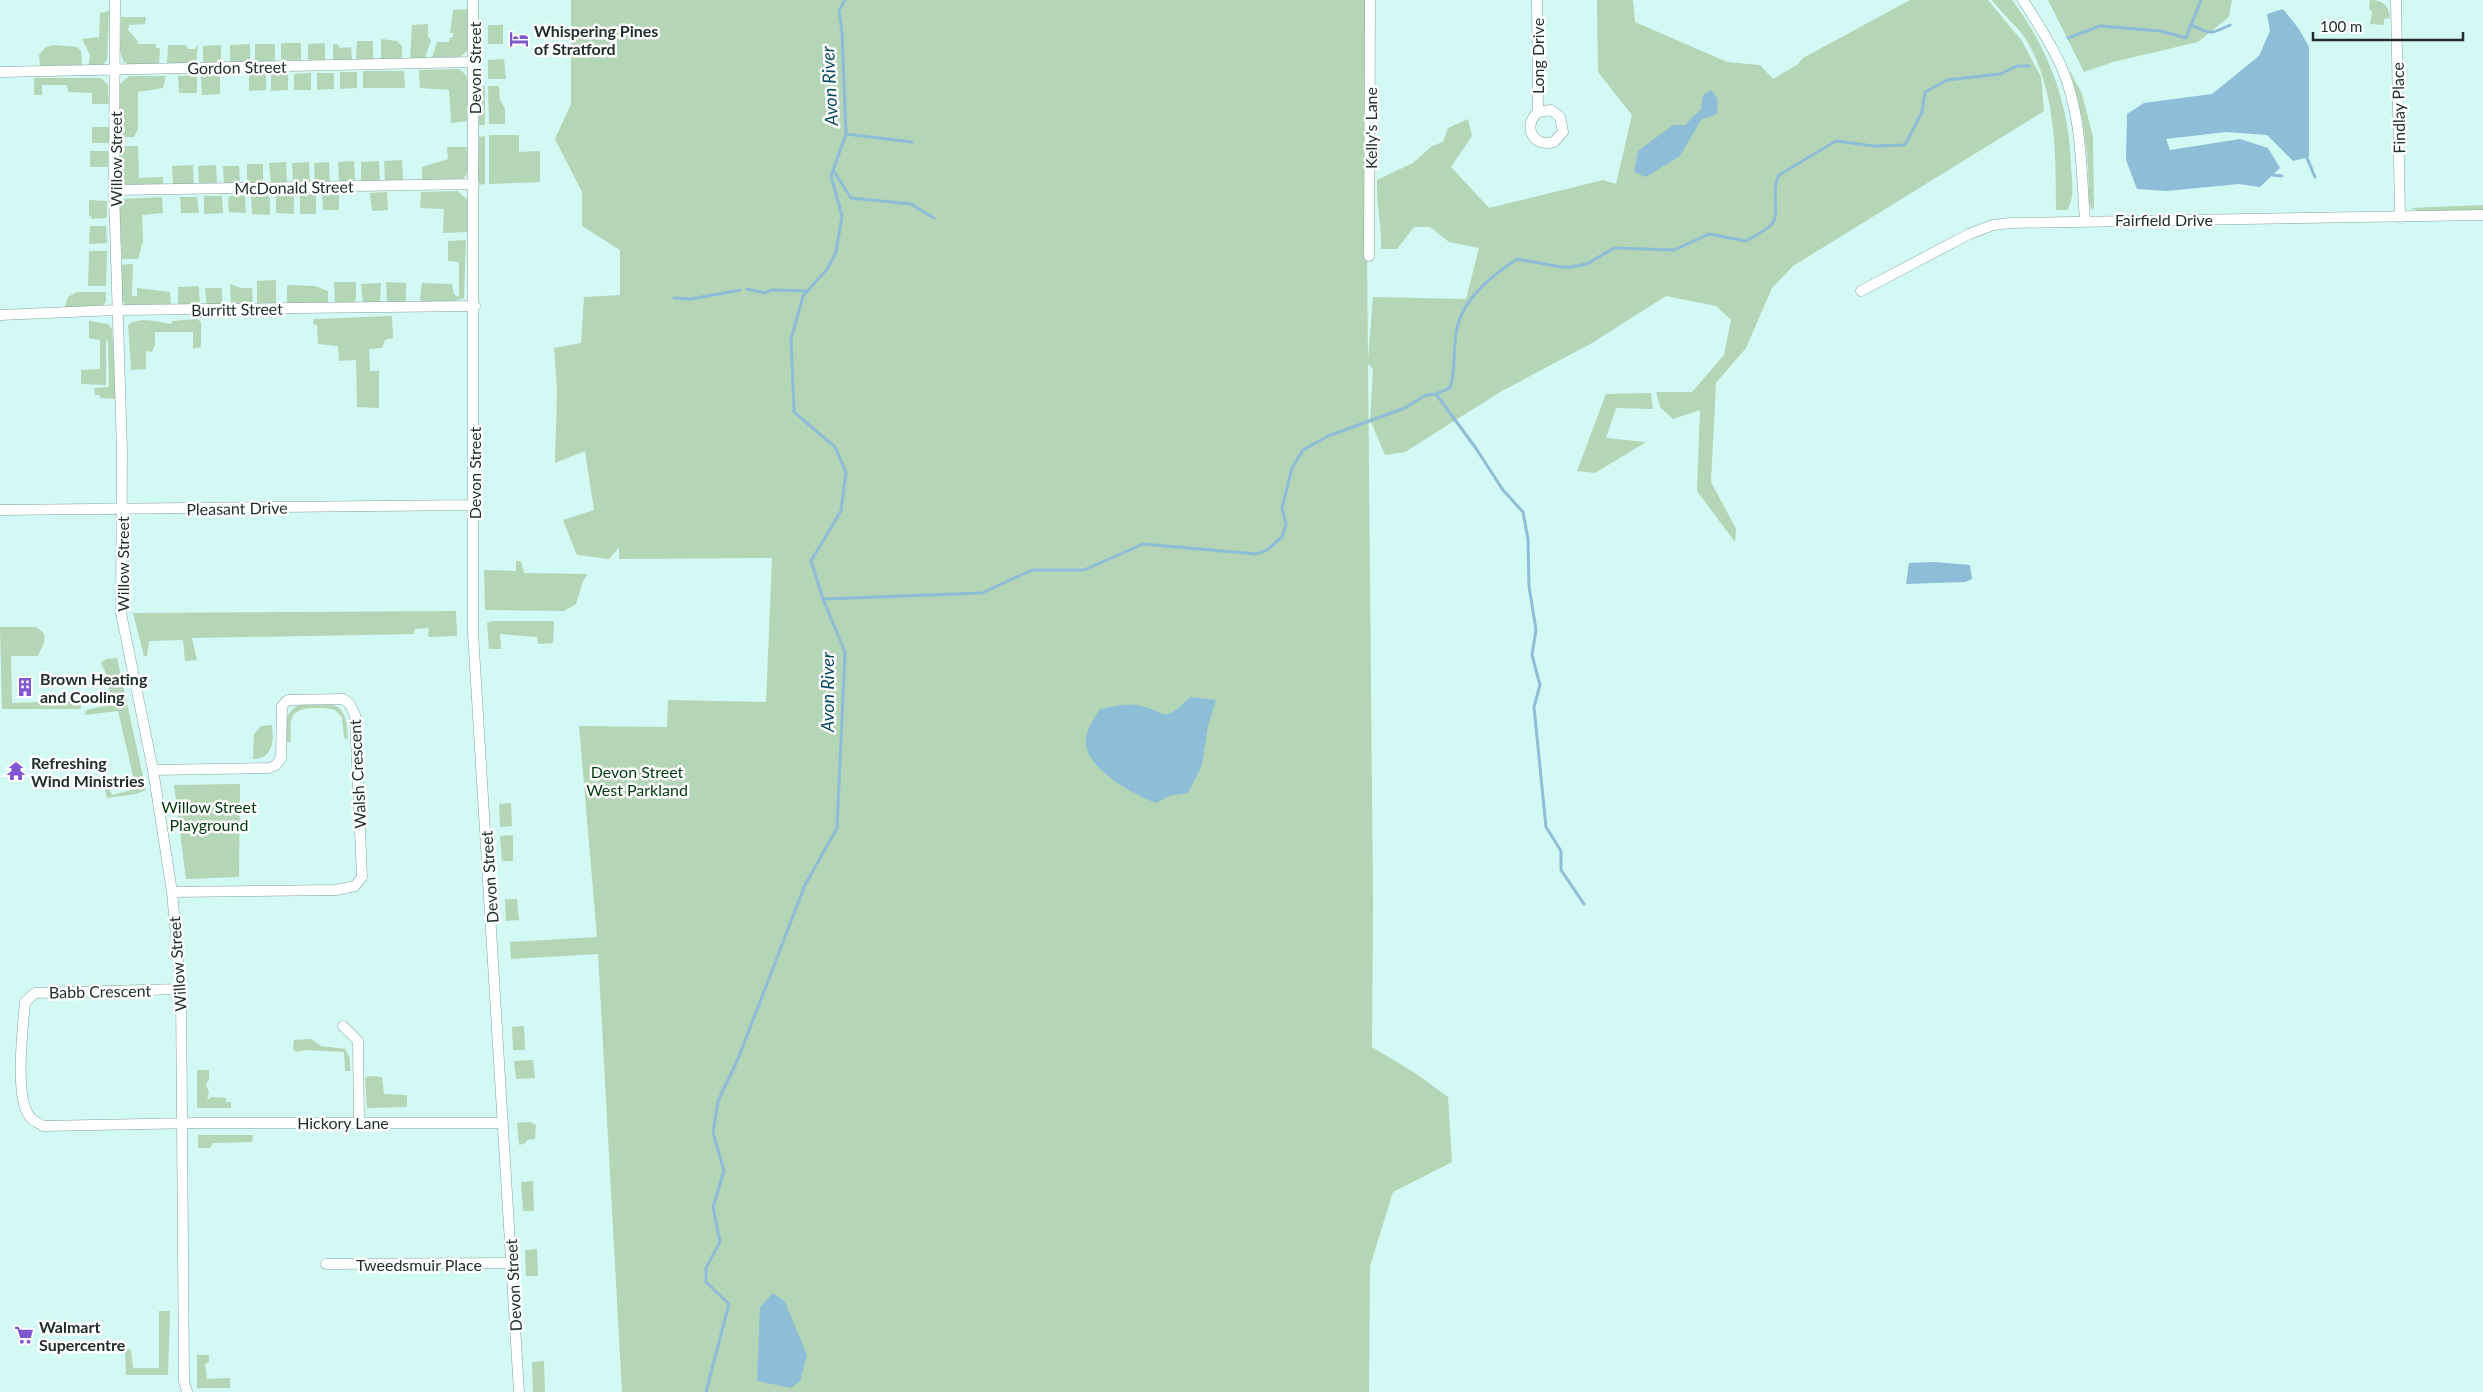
<svg xmlns="http://www.w3.org/2000/svg" width="2483" height="1392" font-family="Lato,sans-serif">
<rect width="100%" height="100%" fill="#d3f9f5"/>
<path fill="#b4d5b6" d="M571,0h794l3,360 5,-63 93,2 13,-51 -30,-6 -19,-15h-16l-17,22h-16c1,-23 -5,-46 -4,-69l36,-17 19,-17 11,-4 5,-14 20,-9 4,17 -21,31 38,41 114,-28 13,4 16,-69 -34,-43 -1,-72h36l2,22 92,40 33,3 13,14 24,-14 6,-7 107,-58h78l34,41 19,36 3,34 -251,155 -21,22 -26,60 -30,35 -5,99 25,47 -1,13 -38,-51 3,-81 -27,9 -13,-12 -4,-15h36l32,-37 7,-35 -15,-14 -50,-10 -74,47 -90,48 -97,61 -20,3 -15,-35 3,-51 -5,-5 5,537 -1,146 43,26 33,24 4,65 -59,30 -23,74 -1,126h-747l-24,-438 -87,5 -1,-17 87,-5 -18,-211 88,1 1,-27 98,2 6,-144 -153,1v-12l-10,12 -32,-4 -14,-35 31,-10 -9,-59 -30,12 2,-71 -3,-44 27,-5 3,-46 36,-2v-45l-38,-24v-34l-27,-53 16,-35z
M1992,0h20c37,49 58,106 59,168 1,14 4,30 -4,42h-11c0,-56 0,-119 -29,-169 -9,-15 -25,-27 -35,-41z
M2048,0h184l-3,17 -31,25 -85,20 -29,10z
M2370,0c12,0 19,5 20,18l-6,1v6l-14,-1 2,-12 -3,-4z
M468,9l-1,42 -7,6h-28l5,-15h12l1,-4 3,-1v-4h-3l3,-23z
M109,11l-2,49 -4,4 -12,2 -2,-3 1,-8 -8,-16 17,-2 1,-24z
M121,17h25l-1,7 -16,1 -1,5 9,10 1,4h18v4h4l-1,16 -28,2 -8,-5 -3,-11z
M428,24v13l3,3 -6,18 -15,1 2,-34z
M488,25h15v19h-15z
M381,39l16,2 5,5v13h-21z
M357,41h16v18h-17z
M281,43h20v17h-20z
M325,43v17l-17,1v-17z
M250,44v18h-20v-17z
M255,44h20v18h-20z
M333,44h4l3,4 11,-1 1,13 -19,1z
M53,45l24,2 4,4 1,14 -42,1 -1,-11 6,-7z
M168,45h18l2,4h7l3,-4 -2,19 -29,-1z
M221,45v18h-18v-17z
M504,59l2,20h-18v-19z
M459,69l7,6 1,4v42l-16,2 -2,-33 -29,-2 -1,-18z
M2069,69l13,25 11,43 1,71 -2,2 -3,-8c0,-47 -5,-89 -20,-133z
M363,71h41l1,17h-42z
M340,72h17v16l-17,1z
M311,73v17h-17v-16z
M317,73h17v16l-17,1z
M249,74h17v16l-17,1z
M271,74h17v16l-17,1z
M197,75v18h-18l-1,-17z
M201,75h19v19l-18,1z
M129,76h37l-3,12 -25,4v37l-4,8h-14v-53z
M34,78h67l7,7 1,19h-17v-11l-24,-1 -1,-7h-25v10h-8z
M485,86v39h-6v-38z
M488,86h11l1,14 5,9v15h-16z
M92,127h17v16h-17z
M489,135h30v17l21,-1v31l-51,2z
M485,136v48l-7,1 1,-48z
M120,146h18l1,32 24,-1v9h-38l-6,-8z
M447,147h20v27l-5,6h-40v-13l26,-8z
M90,151h18v16h-18z
M402,160l1,20 -18,1 -1,-20z
M354,161l1,20 -16,1 -1,-20z
M379,161l1,21h-19v-20z
M286,162l1,21 -16,1 -2,-21z
M309,162l1,21 -17,1 -1,-21z
M329,162l1,21 -15,1 -1,-21z
M247,164h16v18l-16,1z
M193,165l1,20h-21l-1,-19z
M216,165l1,19 -18,1 -1,-19z
M223,166h16l1,18 -16,1z
M457,191l10,8v33l-24,1 1,-24 -24,-1 1,-16z
M387,192l1,18 -16,1 -2,-18z
M292,194l2,4v16l-18,-1v-18z
M300,194h16v20h-16z
M322,194h17v16h-16z
M245,195l1,18 -17,-1 -1,-13 2,-3z
M251,195h17l2,4v16l-18,-1z
M204,196h18l1,17 -19,1z
M162,197l1,16 -21,2 1,26 -5,18h-16l-3,-54 5,-6z
M180,197h17l2,16h-18z
M89,200l18,1v17l-16,1 1,-2 -3,-2z
M2483,205v5l-63,1 -10,-3z
M90,226h16l1,17 -18,1z
M466,240l-2,58 -14,4h-28l-2,-2 2,-17 30,1 2,10 5,3v-35l-11,-1v-20z
M89,251h18l-1,35h-18z
M133,264l-1,32h5v-8l33,4 1,15h-44l-5,-7 -1,-35z
M276,280v25h-19v-24z
M334,282h22v17l-3,5h-18z
M386,282l20,1v20h-19z
M381,283l-1,20h-17l-2,-19z
M230,284l11,4h11l1,18h-22z
M287,285l28,1 13,5v13l-41,1z
M199,286l1,21h-22v-20z
M205,288h17v18h-15z
M77,292h29v9l-4,7 -38,2 4,-13z
M392,316l1,22 -8,2 -3,8 -13,1 1,22h9v37l-22,-1 -1,-47 -17,1 -1,-15 -20,-2 -1,-19 -4,-1 1,-5z
M198,319l3,4v24l-8,2v-17h-38v13l-3,7 -6,-1v18l-15,1 -3,-45c11,-9 31,-3 43,-1l1,-3z
M89,321l19,3 4,5 4,70 -15,-1 -2,-3h-4l-1,-7 15,-1 -1,-47 -2,1v44l-25,-1v-14l19,-1v-29l-11,-2z
M1651,393l2,16 -37,-1 -10,30 40,4 -51,31 -18,-2 29,-77z
M516,561h5l3,12 64,1 -5,7 -7,23 -12,7 -79,-1 -1,-40 32,1z
M456,611l1,25 -29,1 1,-9 -14,1 -1,5 -222,4 5,22 -12,1 -2,-21 -34,1 -2,15h-3l-11,-43z
M492,621h62l-1,22 -15,1 -1,-7 -37,-3 1,15h-12l-2,-26z
M0,627h35c17,7 7,19 3,29h-27l1,47 68,-2 1,8h-79z
M117,658l29,132 -10,4 -29,4 -5,-20h3l7,17 24,-6 -18,-78 -33,4 1,-5 23,-5 3,-3 -7,-31 -4,-8 5,-4z
M303,704c34,0 43,-4 45,35l-4,-1 -2,-21 -7,-7c-6,-2 -13,-2 -19,-2 -28,0 -26,11 -25,34h-4c-1,-16 -4,-33 16,-38z
M272,725c2,16 1,34 -19,34l1,-25 7,-8z
M240,784l-1,93 -53,2 -12,-94z
M511,803l1,23 -12,1 -1,-23z
M513,835v26h-11l-2,-25z
M505,899h12l2,21 -13,1z
M524,1026l1,24h-12l-1,-23z
M311,1039l10,7 24,3 5,9v13h-5l-1,-19 -38,-2 -9,2 -4,-3 1,-9z
M533,1060l2,18 -19,1 -2,-18z
M197,1070h12v10l-3,4 3,9 -2,6h3v-2l16,1v4h5v6h-34z
M368,1076l14,1 2,17 23,1v12l-40,1 -2,-30z
M530,1122l6,3 -1,14 -8,1 -1,3 -7,2 -2,-22z
M198,1135h55l-1,7 -39,1 -3,5h-12z
M533,1181l1,30h-11l-2,-29z
M537,1249l1,27h-12l-1,-26z
M159,1311h11l-2,64h-42l-1,-25 6,-1 2,19h26z
M197,1355h12v7l-4,2 2,15 23,-1v10h-33z
M544,1361l1,31h-12l-1,-30z"/>
<path fill="#8dbdd7" d="M2283,9l16,20 10,18v110l-16,4 -26,-26 -41,-3 -60,7 4,11 70,-11 28,9 12,20 -20,19 -21,-3 -72,7 -30,-2 -11,-29 1,-46 17,-11 68,-9 47,-38 11,-25 -3,-17z
M1711,90l7,9 -1,15 -16,6 -21,36 -34,21 -12,-5 4,-21 35,-26h12l16,-16 2,-14z
M1934,562l36,3 2,14 -7,3 -59,2 3,-21z
M1190,697l26,3 -8,26 -6,39 -14,28 -19,3 -13,7c-23,-9 -75,-36 -70,-66 2,-10 9,-20 14,-28 11,-2 25,-6 36,-4 32,5 24,22 54,-8z
M773,1293l12,9 22,53 -7,26 -9,7 -34,-7 3,-74z"/>
<g fill="none" stroke-linecap="round" stroke-linejoin="round">
<path stroke="#8dbdd7" stroke-width="3" d="M2190,25c22,8 17,11 40,0
M2068,38l32,-12 61,5 25,7 15,-38
M846,134l66,8
M2307,158l8,19
M833,170l18,28 60,6 23,14
M2273,175l9,1
M747,289l18,4 6,-3 36,1
M674,298l17,1 49,-9
M1436,394l39,53 28,43 20,22 5,27 1,47 7,44 -4,25 8,30 -6,22 12,120 15,24v19l23,34
M823,599l159,-6 50,-23h52l59,-26 113,10 11,-4 15,-13 4,-12 -4,-17 10,-40 11,-18 25,-14 77,-28 21,-13 10,-1 14,-6c6,-19 3,-35 6,-54 4,-33 34,-57 61,-75l44,8h10l16,-3 27,-16 60,2 35,-16 37,7c8,-5 20,-10 26,-17 9,-11 -2,-32 7,-49l57,-34 37,5 32,-1 17,-33 3,-20 22,-12 53,-6 17,-8h12
M706,1392l23,-88 -23,-22v-14l14,-26 -7,-35 11,-36 -11,-38 5,-32 20,-42 67,-174 32,-57 8,-176 -22,-53 -12,-38 30,-50 5,-39 -11,-25 -41,-35 -3,-73 12,-43 25,-28 8,-16 6,-36 -11,-40 15,-42 -4,-101 -3,-22 6,-11"/>
<g stroke="#81a4a1" stroke-width="11">
<path id="minor" d="M115,0l-1,190 8,261 -1,162 32,157 19,122 9,97 3,392 3,11
M473,0v633l46,759
M1537,0l1,112c-16,14 -5,36 16,30l9,-10 -3,-15 -9,-7 -13,2
M2023,0c13,21 28,43 38,66 21,47 20,103 24,154
M2396,0l4,217
M0,72l474,-10
M114,190l360,-6
M1369,256l1,-256
M1861,291l108,-57 24,-9 17,-2 473,-8
M0,315l117,-5 358,-4
M0,510l474,-5
M153,770l116,-2 7,-3 5,-7 1,-52 6,-6 55,-1 6,4 6,12 7,162 -7,9 -19,4 -164,2
M181,989l-146,4 -10,9c-2,24 -11,97 5,115 3,4 9,6 13,9l153,-3h307
M343,1026l15,15 1,81
M326,1264l186,-1"/>
</g>
<use href="#minor" stroke="#fff" stroke-width="10"/>
</g>
<defs>
<g id="hotel-bare" transform="scale(1.5)"><path d="M-6-4.5h1.5V1H6V5H4.5V3h-9V5H-6ZM-4 0a1.8 1.8 0 1 1 3.6 0ZM.5 0V-2.5h3Q6-2.5 6 0Z" fill="#7f57d1" stroke="#fff" stroke-width="2.5" paint-order="stroke"/></g>
<g id="building-bare" transform="scale(1.5)"><path d="M-4-6H4V6H1V3H-1V6H-4ZM-2.5-4.3h1.7v1.8h-1.7ZM.8-4.3h1.7v1.8H.8ZM-2.5-1h1.7V.8h-1.7ZM.8-1h1.7V.8H.8Z" fill="#7f57d1" stroke="#fff" stroke-width="2.5" paint-order="stroke"/></g>
<g id="temple-bare" transform="scale(1.5)"><path d="M0-6L5-2H3V0L6.5 2.5H4V6H1.5V3h-3V6H-4V2.5H-6.5L-3 0V-2H-5Z" fill="#7f57d1" stroke="#fff" stroke-width="2.5" paint-order="stroke"/></g>
<g id="supermarket-bare" transform="scale(1.5)"><path d="M-6-5.5h2.5l.6 2H6L4.5 2H-2.5L-4.4-4H-6ZM-1.5 3.2a1.3 1.3 0 1 0 .1 0ZM3 3.2a1.3 1.3 0 1 0 .1 0Z" fill="#7f57d1" stroke="#fff" stroke-width="2.5" paint-order="stroke"/></g>
</defs>
<g fill-rule="evenodd">
<use href="#hotel-bare" x="519" y="39"/>
<use href="#building-bare" x="25" y="687"/>
<use href="#temple-bare" x="16" y="771"/>
<use href="#supermarket-bare" x="24" y="1335"/>
</g>
<g text-anchor="middle" dominant-baseline="central" stroke-width="5" stroke-linejoin="round" paint-order="stroke">
<g font-size="16" font-weight="bold" fill="#202f2e" stroke="#fff" text-anchor="start">
<text x="534" y="30">Whispering Pines<tspan x="534" dy="18">of Stratford</tspan></text>
<text x="40" y="678">Brown Heating<tspan x="40" dy="18">and Cooling</tspan></text>
<text x="31" y="762">Refreshing<tspan x="31" dy="18">Wind Ministries</tspan></text>
<text x="39" y="1326">Walmart<tspan x="39" dy="18">Supercentre</tspan></text>
</g>
<g font-size="16" fill="#202f2e" stroke="#fff">
<text transform="translate(1537 56) rotate(-90)">Long Drive</text>
<text transform="translate(237 67) rotate(-1)">Gordon Street</text>
<text transform="translate(474 68) rotate(-90)">Devon Street</text>
<text transform="translate(2398 108) rotate(-91)">Findlay Place</text>
<text transform="translate(1370 128) rotate(-90)">Kelly's Lane</text>
<text transform="translate(115 159) rotate(-90)">Willow Street</text>
<text transform="translate(294 187) rotate(-1)">McDonald Street</text>
<text x="2164" y="219">Fairfield Drive</text>
<text transform="translate(237 309) rotate(-1)">Burritt Street</text>
<text transform="translate(474 473) rotate(-90)">Devon Street</text>
<text transform="translate(237 508) rotate(-1)">Pleasant Drive</text>
<text transform="translate(122 564) rotate(-90)">Willow Street</text>
<text transform="translate(357 774) rotate(-93)">Walsh Crescent</text>
<text transform="translate(489 877) rotate(-94)">Devon Street</text>
<text transform="translate(177 964) rotate(-94)">Willow Street</text>
<text transform="translate(100 991) rotate(-1)">Babb Crescent</text>
<text x="343" y="1122">Hickory Lane</text>
<text x="419" y="1264">Tweedsmuir Place</text>
<text transform="translate(513 1285) rotate(-93)">Devon Street</text>
</g>
<g font-size="16" fill="#00390c" stroke="#fff">
<text x="637" y="771">Devon Street<tspan x="637" dy="18">West Parkland</tspan></text>
<text x="209" y="806">Willow Street<tspan x="209" dy="18">Playground</tspan></text>
</g>
<g font-size="18" font-style="italic" fill="#074962" stroke="#fff">
<text transform="translate(829 86) rotate(-93)">Avon River</text>
<text transform="translate(827 692) rotate(-90)">Avon River</text>
</g>
</g>
<path d="M2313 32v8h150v-8" fill="none" stroke="#202f2e" stroke-width="2.5"/>
<text x="2320" y="32" font-size="15" fill="#202f2e" stroke="#ffffff" stroke-width="4" paint-order="stroke">100 m</text>
</svg>
